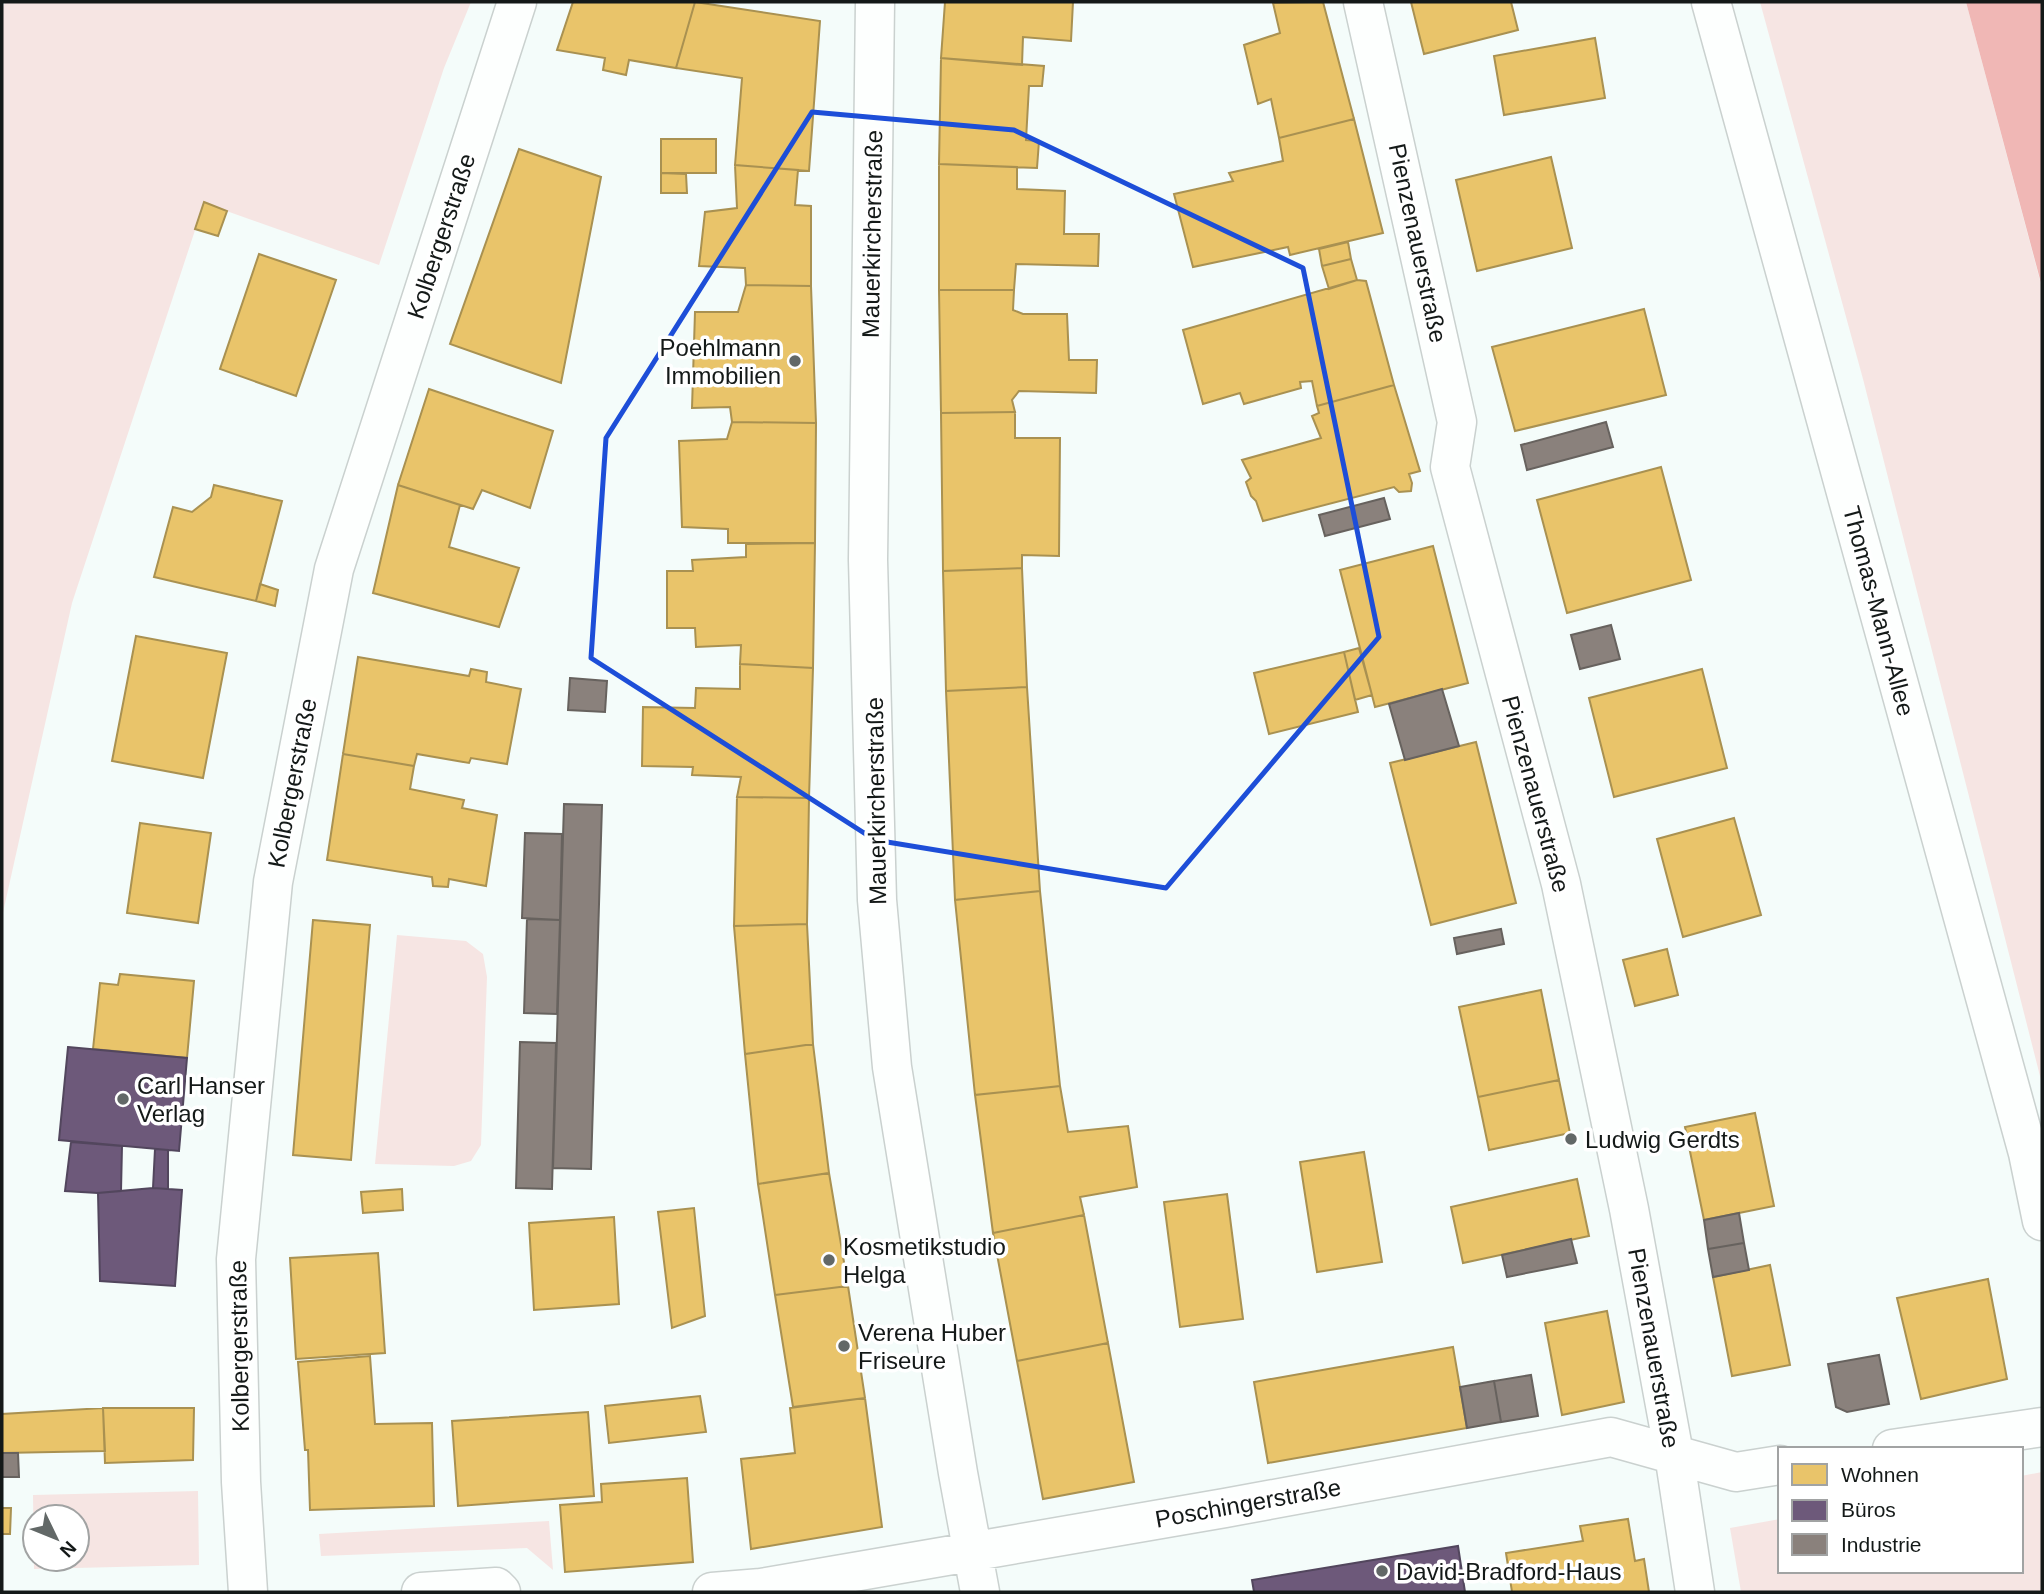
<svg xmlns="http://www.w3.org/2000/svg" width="2044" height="1594" font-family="Helvetica,sans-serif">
<rect width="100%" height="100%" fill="#f4fcfa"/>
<path fill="#f6e5e3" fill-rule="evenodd" d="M5,2h466l-27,66 -65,197 -175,-62 -132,400 -70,314v-906z
M1760,2h206l76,286v796l-179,-705z
M397,935l69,6 17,13 4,23 -6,168 -10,16 -17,5 -79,-2z
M2042,1472v120h-301l-11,-64 50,-9v52h241v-95z
M198,1491l1,74 -165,4 -1,-74zM77,1517v42h-42v-42z
M549,1521l4,49 -26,-22 -206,8 -2,-22z"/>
<path fill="#f0b7b5" d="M1966,2h76v286l-1,-5z"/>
<path fill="#e9c46a" stroke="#a99151" stroke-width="2" d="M573,2h122l-19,66 -47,-8 -3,15 -23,-5 2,-12 -48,-8z
M695,2l125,19 -11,150 -74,-6 7,-87 -66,-10z
M945,2h128l-2,39 -48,-4 -1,28 -81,-7z
M1323,2l31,117 -75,19 -8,-39 -13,5 -14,-59 36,-12 -7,-30z
M1411,2h100l7,28 -94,24z
M1595,38l10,60 -101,17 -10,-59z
M941,58l103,8 -2,20h-13l-3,54 13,1 -2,27 -98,-4z
M1354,119l29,114 -93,22 -2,-8 -95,20 -19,-73 59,-13 -4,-8 54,-12 -4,-23z
M661,139h55v34h-55z
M519,149l82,28 -40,206 -111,-39z
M1551,157l21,91 -95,23 -21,-91z
M939,164l78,3v22l48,2 -1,43h35l-1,32 -82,-2 -2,26h-75z
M735,165l63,5 -3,35 16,1v80l-65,-1 -1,-17 -46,-2 6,-54 32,-4z
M661,173l25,1 1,19h-26z
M204,202l23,9 -9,25 -23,-7z
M1348,242l3,17 -29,7 -3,-17z
M259,254l77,26 -40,116 -76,-27z
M1351,259l6,21 -28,9 -7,-23z
M1357,280l9,1 28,104 -77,21 -5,-25 -12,1 1,6 -57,16 -4,-11 -37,11 -20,-74z
M746,285l65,1 5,137 -84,-1 -2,-15 -38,1 3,-96h43z
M939,290h75l-1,20 10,4h44l2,46h28l-1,33 -77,-2 -7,9 3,12 -74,1z
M1644,309l22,86 -151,36 -23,-84z
M1394,385l26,86 -11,3 3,9 -1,8 -12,1 -5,-5 -131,34 -7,-20 -5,-5 -5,-14 5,-4 -9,-18 79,-22 -9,-22 7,-3 -2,-7z
M429,389l124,42 -23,77 -48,-18 -9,19 -75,-24z
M1015,412v26h45l-1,118 -37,-1v13l-79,3 -2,-158z
M732,422l84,1 -1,120h-87v-14l-46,-2 -3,-86 48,-2z
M1661,467l30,113 -124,33 -30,-113z
M214,485l68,16 -26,100 -102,-24 19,-70 19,5 19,-15z
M398,485l62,20 -11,42 70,21 -20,59 -126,-34z
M815,543l-2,125 -73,-4 1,-19 -45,2 -1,-19h-28v-57h26l-1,-11 54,-3v-13z
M1433,546l35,137 -93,24 -35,-137z
M1022,568l5,119 -81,4 -3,-120z
M260,584l18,6 -3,16 -19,-5z
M136,636l91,17 -24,125 -91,-17z
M1359,648l13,47 -17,5 -11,-48z
M1344,652l14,60 -89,22 -15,-61z
M358,657l111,19 2,-7 16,3 -1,10 35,7 -14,75 -36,-6 -2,5 -52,-9 -3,12 -71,-12z
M740,664l73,4 -4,130 -72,-1 4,-20 -49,-2 1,-8 -51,-1 1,-59 52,1 1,-20 44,1z
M1702,669l25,99 -113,29 -25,-99z
M1027,687l13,204 -85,9 -9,-209z
M1476,742l40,161 -85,22 -41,-162z
M343,754l71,12 -4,23 54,11 -2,8 35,7 -11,71 -37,-7 -1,8 -15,-1 -1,-9 -105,-17z
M737,797l72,1 -2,126 -73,2z
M1734,818l27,97 -78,22 -26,-98z
M140,823l71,10 -13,90 -71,-10z
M1040,891l20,195 -85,9 -20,-195z
M313,920l57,5 -19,235 -58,-5z
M807,924l6,120 -68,10 -11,-128z
M1667,949l11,46 -43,11 -12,-46z
M120,974l74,7 -7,77 -94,-9 7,-66 18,2z
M1541,990l18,90 -81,17 -19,-90z
M813,1044l16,129 -71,11 -13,-130z
M1559,1080l11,53 -81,17 -11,-53z
M1060,1086l8,46 60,-6 9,61 -57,10 4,18 -91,18 -18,-138z
M1755,1113l19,93 -70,14 -19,-93z
M1364,1152l18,110 -65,10 -17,-110z
M829,1173l19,113 -73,9 -17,-111z
M1577,1179l12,57 -126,27 -12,-56z
M402,1189l1,21 -40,3 -2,-21z
M1227,1194l16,125 -63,8 -16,-125z
M694,1208l11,108 -33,12 -14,-116z
M1084,1215l24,128 -91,18 -24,-128z
M614,1217l5,87 -85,6 -5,-87z
M378,1253l7,100 -89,6 -6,-101z
M1770,1265l20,100 -58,11 -19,-99z
M1988,1279l19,100 -86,20 -24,-101z
M848,1286l17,112 -72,9 -18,-112z
M1607,1311l17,91 -62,13 -17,-92z
M1108,1343l26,139 -91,17 -26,-138z
M1453,1347l14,81 -199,35 -14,-81z
M370,1356l5,68 57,-1 2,83 -124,4 -2,-60h-3l-7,-88z
M700,1396l6,36 -97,11 -4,-37z
M865,1398l17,129 -131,22 -10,-90 54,-6 -5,-45z
M103,1408h91l-1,52 -88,3z
M103,1408l2,43 -103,2v-39z
M588,1412l6,84 -136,10 -6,-85z
M687,1478l6,84 -128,10 -5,-67 42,-3 -1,-18z
M2,1508h9l-1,26h-8z
M1628,1519l7,42 9,-2 5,33h-137l-6,-39 77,-12 -3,-15z"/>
<path fill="#6d597a" stroke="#52465d" stroke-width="2" d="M68,1047l119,11 -8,93 -120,-11z
M71,1142l51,4 -1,45 -23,2 -33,-2z
M155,1149l13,1v39l-15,-1z
M153,1188l29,2 -7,96 -75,-5 -2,-88z
M1458,1546l7,46h-211l-2,-12z"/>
<path fill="#8a817c" stroke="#67625e" stroke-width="2" d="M1606,422l7,25 -86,23 -6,-25z
M1384,498l6,21 -65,17 -6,-21z
M1611,625l9,34 -40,10 -9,-34z
M570,678l37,3 -2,31 -37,-2z
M1442,689l17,57 -54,14 -16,-56z
M564,804l38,1 -11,364 -38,-1z
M525,833l37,1 -2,86 -38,-2z
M527,919l33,1 -3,94 -33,-1z
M1501,929l3,15 -47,10 -3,-16z
M520,1042l36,1 -4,146 -36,-1z
M1739,1213l5,30 -36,6 -4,-29z
M1571,1239l6,24 -70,14 -5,-22z
M1744,1243l5,27 -36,7 -5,-28z
M1879,1355l10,49 -42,8 -11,-5 -8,-43z
M1531,1375l7,41 -37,6 -7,-41z
M1494,1381l7,41 -34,6 -7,-41z
M2,1453h16l1,24h-17z"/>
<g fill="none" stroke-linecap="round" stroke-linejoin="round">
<g stroke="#cad1cf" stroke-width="41">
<path id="street" d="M875,2l-7,558 9,340 15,167 66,406 22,119
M1363,2l94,420 -7,45 111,417 68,325 45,245 21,138
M1711,2l317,1151 14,68
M1892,1449l150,-22
M248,1592l-7,-110 -5,-223 37,-377 61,-313 183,-567
M421,1592l75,-5 5,5
M712,1592l49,-4 464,-80 386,-71 125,35 44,-7"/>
</g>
<use href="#street" stroke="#fdfffe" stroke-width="38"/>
</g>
<path fill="none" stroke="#1d4ed8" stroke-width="5" stroke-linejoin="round" d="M812,112l202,18 289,138 76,369 -213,251 -291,-48 -284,-182 15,-220z"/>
<g fill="#626867" stroke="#fff" stroke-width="2.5">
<circle cx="795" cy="361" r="7"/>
<circle cx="123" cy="1099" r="7"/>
<circle cx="1571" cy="1139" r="7"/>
<circle cx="829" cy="1260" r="7"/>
<circle cx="844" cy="1346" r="7"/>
<circle cx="1382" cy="1571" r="7"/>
</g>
<g text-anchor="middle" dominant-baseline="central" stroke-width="7" stroke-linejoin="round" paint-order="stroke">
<g font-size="24" fill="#141918" stroke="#fff">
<text transform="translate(872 234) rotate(-89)">Mauerkircherstraße</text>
<text transform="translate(441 236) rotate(-72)">Kolbergerstraße</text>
<text transform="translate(1418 243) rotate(78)">Pienzenauerstraße</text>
<text transform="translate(1879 611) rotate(75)">Thomas-Mann-Allee</text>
<text transform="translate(292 783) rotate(-79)">Kolbergerstraße</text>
<text transform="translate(1536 794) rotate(75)">Pienzenauerstraße</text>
<text transform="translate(876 801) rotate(-91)">Mauerkircherstraße</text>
<text transform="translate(239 1346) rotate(-91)">Kolbergerstraße</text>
<text transform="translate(1654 1348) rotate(80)">Pienzenauerstraße</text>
<text transform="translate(1248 1503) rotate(-10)">Poschingerstraße</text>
</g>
<g font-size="24" fill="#141918" stroke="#fff" text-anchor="start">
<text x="781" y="347" text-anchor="end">Poehlmann<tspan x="781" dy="28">Immobilien</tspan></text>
<text x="137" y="1085">Carl Hanser<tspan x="137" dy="28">Verlag</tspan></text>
<text x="1585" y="1139">Ludwig Gerdts</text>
<text x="843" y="1246">Kosmetikstudio<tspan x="843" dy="28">Helga</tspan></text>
<text x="858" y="1332">Verena Huber<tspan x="858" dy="28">Friseure</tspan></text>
<text x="1396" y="1571">David-Bradford-Haus</text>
</g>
</g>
<rect width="2044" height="1594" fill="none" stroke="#141918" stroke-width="7"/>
<rect x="1778" y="1447" width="245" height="126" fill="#ffffff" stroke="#a1a3a3" stroke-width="2"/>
<rect x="1792" y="1464" width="35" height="21" fill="#e9c46a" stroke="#a1a3a3" stroke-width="2"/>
<text x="1841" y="1482" font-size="21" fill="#141918">Wohnen</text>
<rect x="1792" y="1500" width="35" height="21" fill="#6d597a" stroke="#a1a3a3" stroke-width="2"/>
<text x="1841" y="1517" font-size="21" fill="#141918">Büros</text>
<rect x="1792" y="1534" width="35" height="21" fill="#8a817c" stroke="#a1a3a3" stroke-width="2"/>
<text x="1841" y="1552" font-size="21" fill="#141918">Industrie</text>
<g transform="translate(56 1538) rotate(133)"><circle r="33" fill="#ffffff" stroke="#a1a3a3" stroke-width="2"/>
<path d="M0-5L12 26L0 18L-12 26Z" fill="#626867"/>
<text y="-10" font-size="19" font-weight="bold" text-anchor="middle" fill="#141918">N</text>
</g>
</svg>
